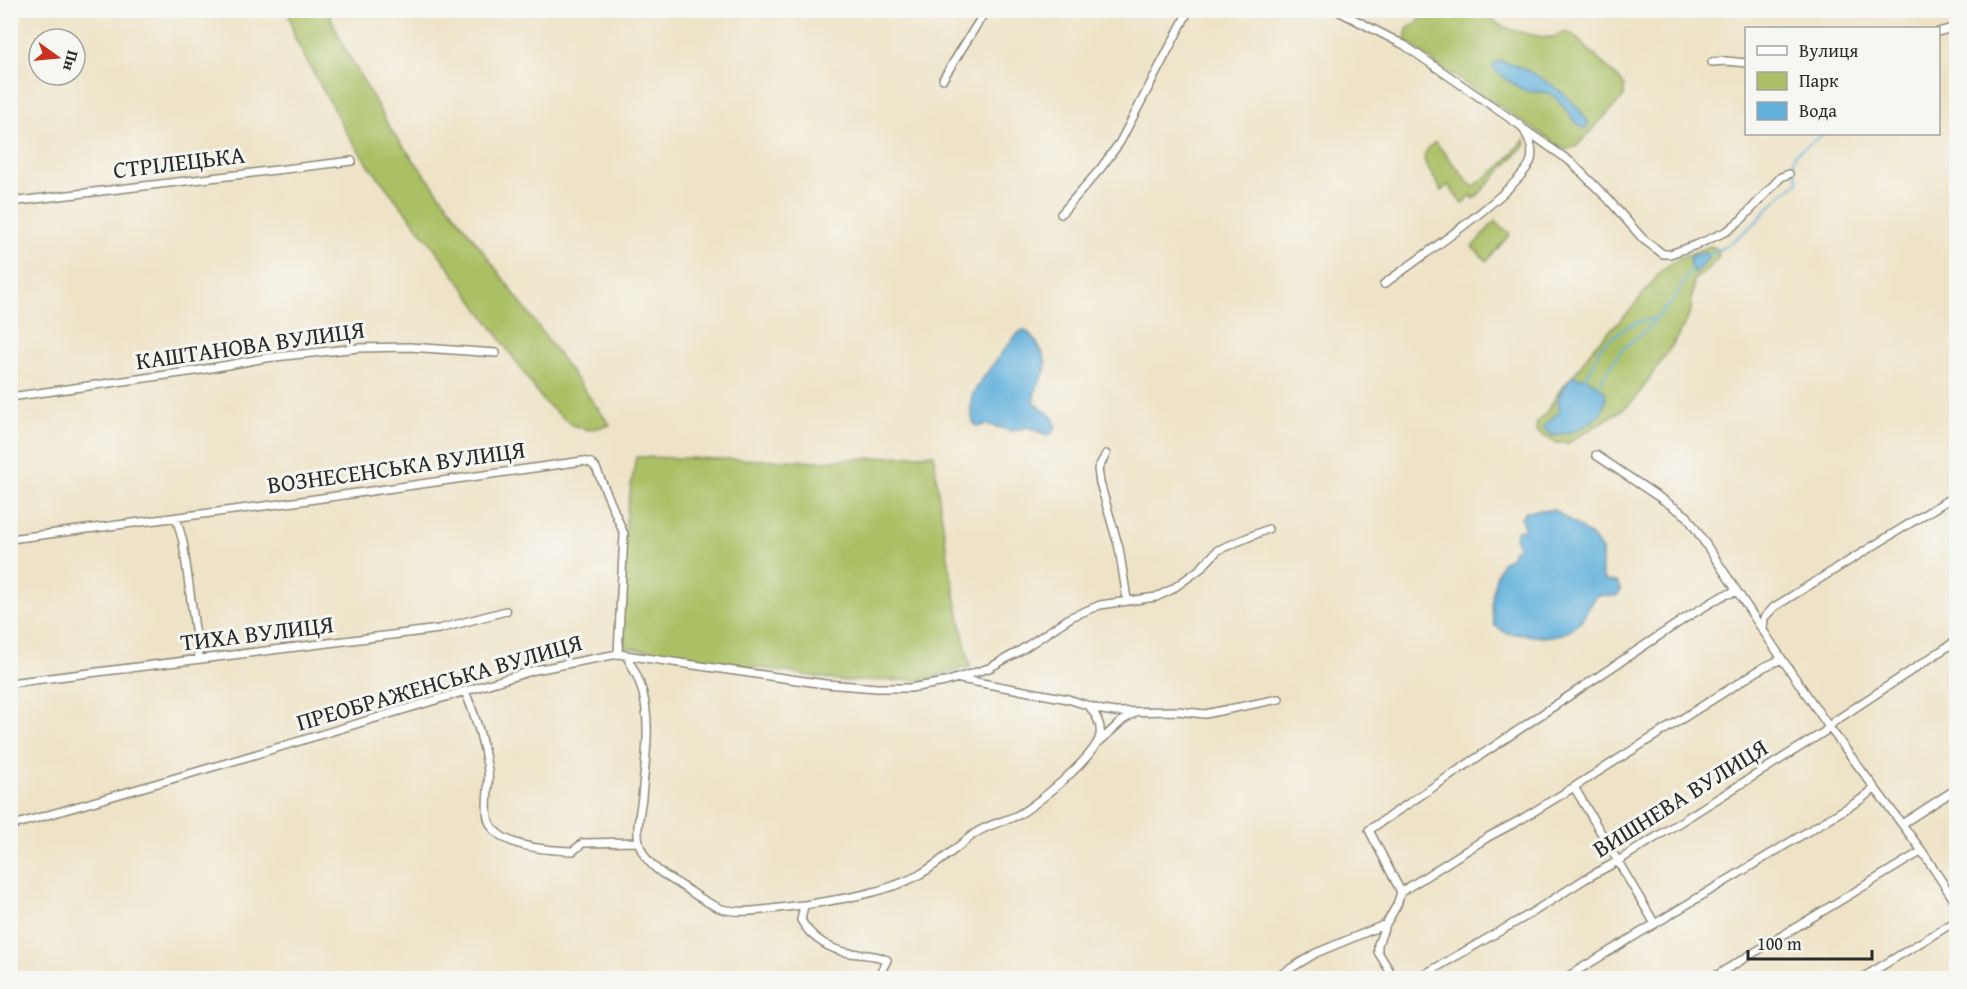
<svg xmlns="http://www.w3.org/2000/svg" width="1967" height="989" font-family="'Gentium Book Plus',serif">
<rect width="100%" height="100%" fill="#f6f6f2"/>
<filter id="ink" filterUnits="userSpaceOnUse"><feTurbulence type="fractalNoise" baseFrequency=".0167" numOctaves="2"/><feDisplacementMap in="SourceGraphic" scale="12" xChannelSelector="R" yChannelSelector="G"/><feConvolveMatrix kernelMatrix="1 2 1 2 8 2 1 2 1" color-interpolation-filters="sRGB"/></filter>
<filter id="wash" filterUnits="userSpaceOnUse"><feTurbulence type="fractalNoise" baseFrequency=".008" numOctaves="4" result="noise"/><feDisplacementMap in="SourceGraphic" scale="24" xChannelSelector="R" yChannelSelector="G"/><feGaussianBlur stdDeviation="1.35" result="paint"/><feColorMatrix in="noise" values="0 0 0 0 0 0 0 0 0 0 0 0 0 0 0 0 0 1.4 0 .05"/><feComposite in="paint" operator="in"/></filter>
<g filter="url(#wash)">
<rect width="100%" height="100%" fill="#eee3c6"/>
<path fill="#abc065" stroke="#6b7648" stroke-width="1.5" d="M288,11h40l16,36 49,86 87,114 130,178 -22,5 -16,-5 -28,-23 -49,-71 -55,-76 -70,-88 -24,-35 -51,-93z
M1477,11c10,2 13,7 20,12 8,6 22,8 31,11 7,1 17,4 24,3 10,-1 8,-8 21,-2l49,47 2,4v10l-47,50 -11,4 -130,-86 -31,-24 2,-11 16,-11z
M1525,139l1,5 -52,55 -3,-4 -9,9 -14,-19 -7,6c-5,-17 -31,-31 -6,-49l38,45 30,-23z
M1495,221l15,13 -23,27 -15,-14z
M1710,246l6,2 3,7 -2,4 -13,14 -10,7 -3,30 -7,15 -9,16 -39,57 -14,12 -54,33h-13l-19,-12 1,-9 9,-9 14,-23 16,-18 19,-27 33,-32 34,-43 17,-12z
M934,454c7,72 20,142 36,213l-47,13 -80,1 -225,-35 9,-136 9,-53 184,4z"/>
<path fill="#61b0db" stroke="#466e83" stroke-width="1.5" d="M1501,61c30,7 73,34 87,62l-1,4 -5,1c-12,-9 -20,-28 -32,-34 -7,-3 -16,-1 -23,-3 -6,-1 -31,-18 -34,-24l1,-3z
M1703,252l4,2 1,4 -13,16c-9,-13 -10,-18 8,-22z
M1023,330c8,3 12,9 16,17 13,20 5,23 -3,43 -1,2 -3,6 -2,9 0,10 21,12 22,28l-5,7 -4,1 -19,-8 -16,4 -26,-7 -7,3 -5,-3c-3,-9 -5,-18 -2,-27 3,-10 43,-64 51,-67z
M1573,376l15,3 17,12c6,29 -31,42 -53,45l-9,-9 17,-16c0,-3 -2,-6 -2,-10 -1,-5 10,-20 15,-25z
M1540,510h14l36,25 12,15v26l4,5 11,1 4,9 -5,5 -19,-1 -17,27 -9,7 -11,6 -17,2 -37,-4 -12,-8c-4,-23 -2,-42 8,-63l10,-5 1,-6 5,-4 -3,-11 3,-6h4l2,-3 -3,-9 6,-7z"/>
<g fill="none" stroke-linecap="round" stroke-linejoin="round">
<path stroke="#61b0db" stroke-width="2" d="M1707,256l22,-12 25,-20 28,-30 16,-11 -1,-8 -5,-9 3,-12 29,-20
M1584,379l8,-11 8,-21 22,-17 15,-8 18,-3 17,-17 19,-33
M1598,386l23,-36 27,-22 7,-9"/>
</g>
</g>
<g filter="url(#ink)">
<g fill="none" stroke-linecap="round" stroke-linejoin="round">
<g stroke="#8c8778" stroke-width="10">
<path id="street" d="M1336,10l68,35 117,81c7,10 13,21 10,34 -8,28 -119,103 -147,124
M1938,32l18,-5
M1712,62l14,-1 20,2
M943,79l43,-69
M1524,129l47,33 37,37 35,40 20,15h7l26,-9 31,-14 15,-12 39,-42 8,-3
M10,202l342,-41
M1061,214l40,-46 19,-26 69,-132
M10,397l185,-26 71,-13 92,-10 51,-1 87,6
M1106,454l-8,15 2,14 19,65 8,51
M1596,455l91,61 95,143 47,68 93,124 34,52
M176,517l7,25 16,116
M10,539l277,-36 296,-42 8,2 5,5 28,66 -6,120
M1763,629l1,-11 10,-11 182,-112
M626,655c5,10 11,19 14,29 13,35 5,77 2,113 -2,17 -8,38 0,54 7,15 23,25 37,33 14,9 28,20 43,25 22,6 59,-2 82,-4
M960,679l108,20 34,11 13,2 62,-1 28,3 74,-15
M10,683l429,-54 67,-18
M465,691c11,26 19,53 23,80 2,15 -3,33 0,47 7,30 61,32 85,33l10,-8 56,-1
M1099,742l24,-22 13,-8
M1574,787l81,137
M1902,824l54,-35
M10,826l220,-64 305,-92 83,-16 207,30 52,4h33l35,-6 44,-14 29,-16 53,-35 29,-12 56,-8 15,-7 29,-21 18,-19 50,-21
M1401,892l87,-55 32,-17 54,-33 190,-120 18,-8
M878,978l9,-18c-12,-6 -23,-5 -37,-7 -20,-3 -39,-15 -49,-33l3,-15c38,-6 76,-11 111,-28 22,-11 39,-28 59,-43 13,-9 28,-12 42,-18 19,-9 81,-61 84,-81 2,-11 -5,-21 -11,-29
M1275,978l41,-25 70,-29
M1394,978l-16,-26v-8l8,-20 11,-19 4,-13 -32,-62 315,-211 40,-24 12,-3
M1418,978l112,-64 55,-35 33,-18 206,-129 11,-11 121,-80
M1565,978l295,-178 15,-12
M1712,978l210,-127
M1862,978l94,-57"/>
</g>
<use href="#street" stroke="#fff" stroke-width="7"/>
</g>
</g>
<g text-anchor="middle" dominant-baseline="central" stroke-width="6" stroke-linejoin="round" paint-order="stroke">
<g font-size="24" fill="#2b2b2b" stroke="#f6f6f2">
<text transform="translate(179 162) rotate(-7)">СТРІЛЕЦЬКА</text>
<text transform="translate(250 345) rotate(-8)">КАШТАНОВА ВУЛИЦЯ</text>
<text transform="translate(396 467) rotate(-8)">ВОЗНЕСЕНСЬКА ВУЛИЦЯ</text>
<text transform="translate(257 633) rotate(-7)">ТИХА ВУЛИЦЯ</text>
<text transform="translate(439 682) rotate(-16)">ПРЕОБРАЖЕНСЬКА ВУЛИЦЯ</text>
<text transform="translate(1680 798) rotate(-32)">ВИШНЕВА ВУЛИЦЯ</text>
</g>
</g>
<rect width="1967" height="989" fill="none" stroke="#f6f6f2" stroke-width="36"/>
<rect x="1745" y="27" width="195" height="108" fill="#f6f6f2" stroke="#a5a5a2" stroke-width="1.5"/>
<rect x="1757" y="46" width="30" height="9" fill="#ffffff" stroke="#a5a5a2" stroke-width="1.5"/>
<text x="1799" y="57" font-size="18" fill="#2b2b2b">Вулиця</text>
<rect x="1757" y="72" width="30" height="18" fill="#abc065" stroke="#a5a5a2" stroke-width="1.5"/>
<text x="1799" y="87" font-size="18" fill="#2b2b2b">Парк</text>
<rect x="1757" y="102" width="30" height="18" fill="#61b0db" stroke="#a5a5a2" stroke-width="1.5"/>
<text x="1799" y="117" font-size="18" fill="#2b2b2b">Вода</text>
<g transform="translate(57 57) rotate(105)"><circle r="28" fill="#f6f6f2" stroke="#a5a5a2" stroke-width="1.5"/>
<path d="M0-4.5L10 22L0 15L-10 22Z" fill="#c8321e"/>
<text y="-9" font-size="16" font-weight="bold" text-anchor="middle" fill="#2b2b2b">Пн</text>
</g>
<path d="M1748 950v9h124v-9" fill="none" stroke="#2b2b2b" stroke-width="3"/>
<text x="1757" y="950" font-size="18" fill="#2b2b2b" stroke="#f6f6f2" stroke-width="4.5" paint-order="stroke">100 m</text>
</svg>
